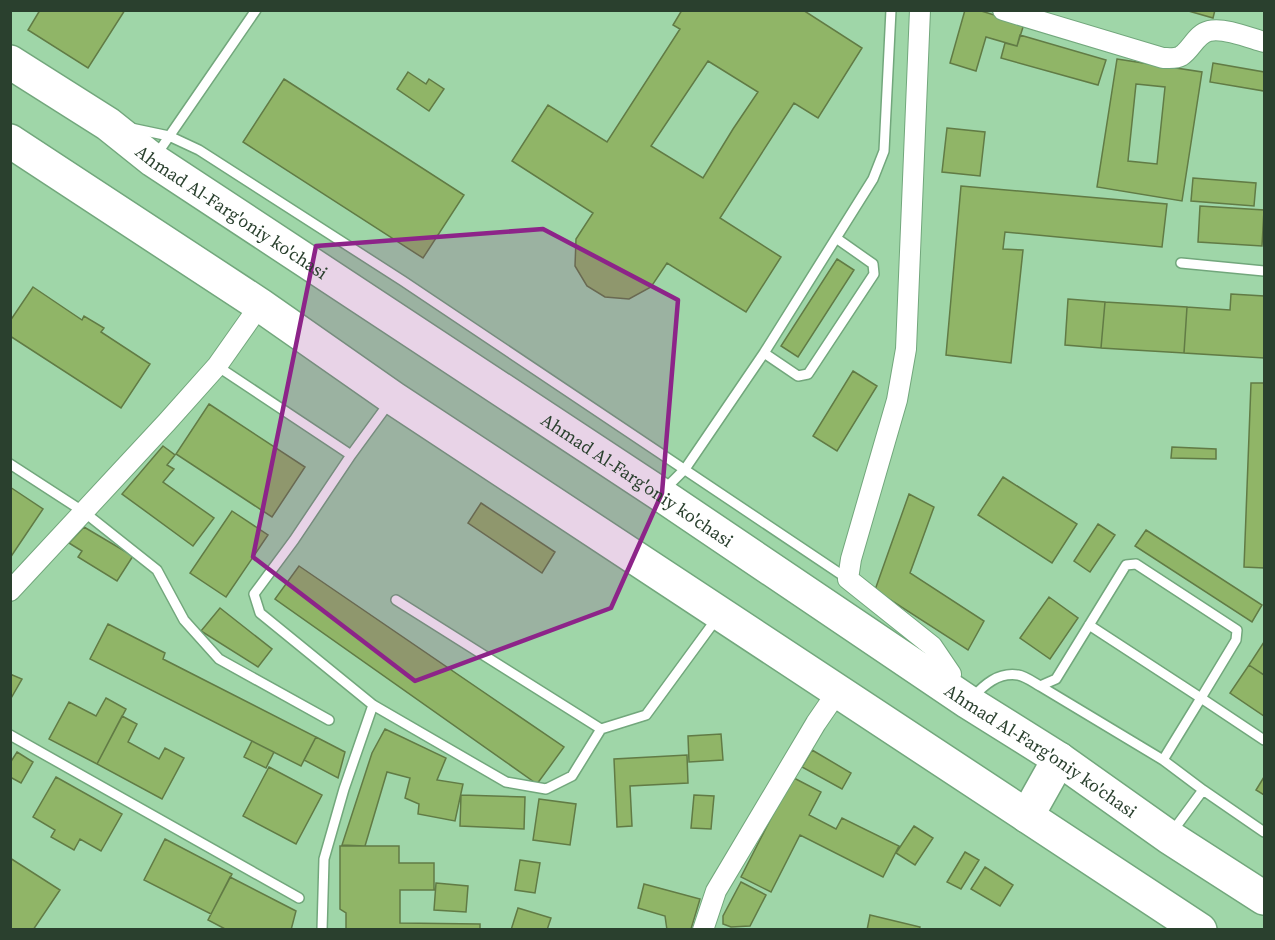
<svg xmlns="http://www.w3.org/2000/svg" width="1275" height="940" font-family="'Source Serif 4',serif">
<rect width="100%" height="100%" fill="#9fd6a8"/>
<path fill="#90b567" stroke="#617b45" stroke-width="1.5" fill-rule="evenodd" d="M40,10h85l-37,58 -60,-38z
M682,10h121l59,38 -44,70 -24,-15 -74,115 61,39 -35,55 -79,-49 -16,24 -22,12 -24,-2 -18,-11 -12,-20 1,-27 17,-26 -81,-52 36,-56 59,37 73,-113 -7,-4zM708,61l50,31 -25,37 -30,49 -52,-32z
M965,10h13l46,14 -7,22 -31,-9 -10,34 -26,-8z
M1185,10h30l-2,8z
M1020,35l86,25 -8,25 -97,-27 4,-15 12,3z
M1117,59l85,13 -20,129 -85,-14zM1136,84l29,3 -8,77 -29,-3z
M1213,63l51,9v19l-54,-9z
M408,72l18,12 3,-5 15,10 -15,22 -32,-22z
M284,79l180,116 -41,63 -180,-116z
M947,128l38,4 -5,44 -38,-4z
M1193,178l63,5 -2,23 -63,-5z
M961,186l206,18 -5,43 -157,-15 -2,17 20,1 -12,113 -65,-8z
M1200,206l64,4 -2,36 -64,-4z
M837,259l17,11 -56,87 -17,-11z
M33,287l49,33 2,-4 20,12 -3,4 49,32 -29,44 -111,-72v-15z
M1231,294l33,2v62l-80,-5 3,-46 43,3z
M1068,299l37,3 -4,46 -36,-3z
M1105,302l82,5 -3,46 -83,-5z
M853,371l24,15 -40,65 -24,-15z
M1251,383h13v185l-20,-1z
M209,404l96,63 -33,50 -96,-63z
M163,446l12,9 -8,10 7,4 -11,13 51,36 -21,28 -71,-52z
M1172,447l44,2v10l-45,-1z
M1003,477l74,47 -25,39 -74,-48z
M10,487l33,22 -33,49z
M909,494l25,13 -24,66 74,48 -16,29 -93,-60z
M481,503l74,49 -13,21 -74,-50z
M232,511l36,24 -42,62 -36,-24z
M1098,524l17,11 -25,37 -16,-11z
M84,527l49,29 -16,25 -39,-24 4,-6 -13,-8z
M1146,530l116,75 -10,17 -117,-76z
M299,566l265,181 -27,37 -262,-185z
M1049,597l29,21 -28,41 -30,-21z
M220,608l52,41 -14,18 -57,-36z
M108,624l57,29 -2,6 153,78 -15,29 -211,-107z
M1264,642v33l-15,-10z
M1249,665l15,10v41l-34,-23z
M10,674l12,5 -12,21z
M106,698l20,11 -29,55 -48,-25 20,-37 27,14z
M122,716l15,8 -9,18 31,17 6,-11 19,10 -22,41 -65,-35z
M385,729l61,29 -9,22 26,4 -8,37 -37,-7 1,-10 -14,-6 5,-20 -23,-6 -22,74 -23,-1 30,-92z
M721,734l2,26 -34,2 -1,-26z
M316,737l29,15 -7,26 -34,-18z
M252,741l22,11 -8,16 -22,-11z
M812,750l39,23 -9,16 -40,-22z
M17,752l16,10 -12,21 -11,-6v-14z
M687,755l1,28 -58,3 2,40 -15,1 -3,-68z
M269,767l53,28 -26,49 -53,-28z
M56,777l66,37 -21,37 -21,-12 -6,11 -23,-13 4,-7 -22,-13z
M792,777l29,15 -12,23 27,14 6,-11 57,28 -16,31 -83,-42 -29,57 -30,-15z
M1264,777v18l-8,-5z
M461,795l64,2 -1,32 -64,-3z
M694,795l20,1 -3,33 -20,-1z
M539,799l37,5 -6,41 -37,-5z
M914,826l19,12 -18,27 -19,-12z
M165,839l67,35 -21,40 -67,-34z
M340,846h59v17h35v27h-34v33l80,1v6h-134v-17l-6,-4z
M965,852l14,8 -18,29 -14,-7z
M10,858l50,32 -27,40h-23z
M520,860l20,3 -5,30 -20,-3z
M985,867l28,18 -13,21 -29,-17z
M230,877l66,34 -5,19h-64l-19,-10z
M741,882l25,13 -16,31 -19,1 -8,-3v-8z
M436,883l32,3 -2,26 -32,-2z
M644,884l56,15 -9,30 -24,1 -2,-14 -27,-8z
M518,908l33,10 -4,12h-36z
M870,915l50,12 -1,3h-52z"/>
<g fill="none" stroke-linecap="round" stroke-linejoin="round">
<g stroke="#72a77c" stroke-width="12">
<path id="lane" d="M131,128l38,8 30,14 204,131 445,298
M157,154l99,-144
M1181,263l83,8
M764,353l34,23 10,-2 66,-100 -1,-10 -37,-26
M217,366l134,89
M389,403l-38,52 -57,85 -40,54 6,19 113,92 133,77 40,7 26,-13 29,-47
M10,464l74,48 73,58 27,50 35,39 110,61
M664,490l21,-21 79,-116 109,-174 11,-28 7,-141
M396,600l205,129 45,-14 71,-97
M1040,686l123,74 40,30
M972,698c12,-13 26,-26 46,-23 7,1 15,7 22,11l16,-7 70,-114 10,-1 101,66 -1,10 -35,58 -112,-73
M10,735l289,163
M1163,760l38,-62 63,42
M1172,832l31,-42 61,42
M322,930l2,-71 20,-70 29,-84"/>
</g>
<g stroke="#72a77c" stroke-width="22">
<path id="street" d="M920,10l-14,339 -9,51 -46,159 -3,20 84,67 19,28 -13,8
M1003,10l160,48c6,0 13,1 18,-2 11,-7 15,-22 28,-25 15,-4 41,7 55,11
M10,591l157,-169 50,-56 43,-61
M703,930l13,-39 100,-168 22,-32"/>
</g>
<g stroke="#72a77c" stroke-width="36">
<g id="highway">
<path id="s1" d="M10,62l98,62 45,36 507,334 308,208 91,57 110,78 95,61"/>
<path d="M10,141l250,164 133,93 807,532"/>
<path d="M1027,816l32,-57"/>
</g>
</g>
<use href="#lane" stroke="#fff" stroke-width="9"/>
<use href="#street" stroke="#fff" stroke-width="20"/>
<use href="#highway" stroke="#fff" stroke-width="33"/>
</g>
<path fill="#8d2489" fill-opacity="0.2" stroke="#8d2489" stroke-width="4.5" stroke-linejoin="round" d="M543,229l135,71 -16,193 -51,115 -196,73 -162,-124 63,-311z"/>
<g text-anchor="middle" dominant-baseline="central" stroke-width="4.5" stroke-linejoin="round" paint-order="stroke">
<g font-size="18" fill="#2a402e" stroke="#d3efd7">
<text stroke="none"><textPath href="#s1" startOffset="268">Ahmad Al-Farg'oniy ko'chasi</textPath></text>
<text stroke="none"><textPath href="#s1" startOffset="754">Ahmad Al-Farg'oniy ko'chasi</textPath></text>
<text stroke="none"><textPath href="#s1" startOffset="1240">Ahmad Al-Farg'oniy ko'chasi</textPath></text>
</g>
</g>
<rect width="1275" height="940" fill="none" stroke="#2a402e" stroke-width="24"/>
</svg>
